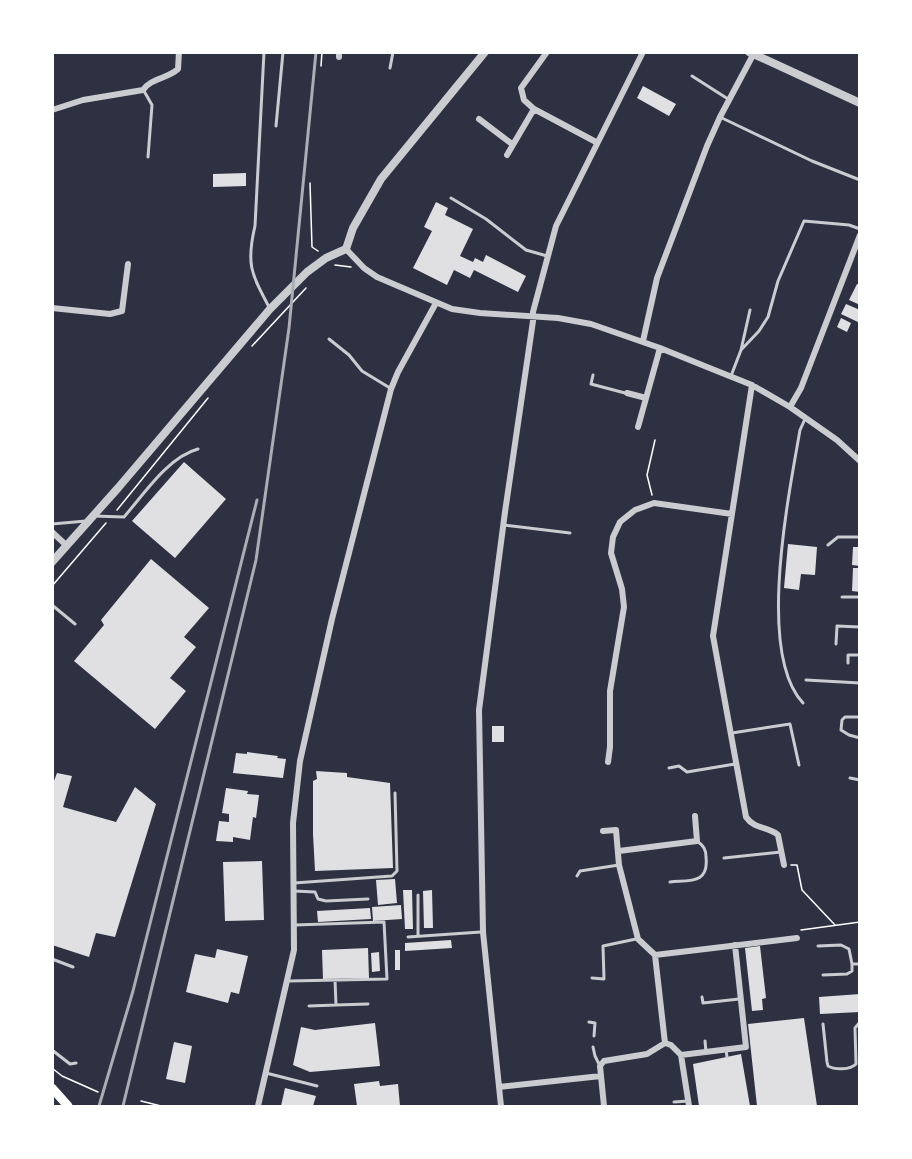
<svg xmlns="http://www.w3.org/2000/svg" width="912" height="1159" font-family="Mulish,sans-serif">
<rect width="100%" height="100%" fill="#2d3142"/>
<path fill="#e0e0e3" d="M643,86l33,18 -7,12 -32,-18z
M246,173v13l-33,1v-13z
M436,202l12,6 -3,7 28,14 -13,27 13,6 2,-4 8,4 3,-7 40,21 -8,16 -44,-22 -4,8 -16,-8 -7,15 -34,-17 19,-37 -8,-4z
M857,284l3,1v20l-11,-5z
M846,304l14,6v13l-19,-9z
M841,318l10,5 -4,9 -10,-5z
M184,462l42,37 -51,59 -43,-37z
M788,544l29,3 -2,28 -14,-1 -2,16 -15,-2z
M853,547h7v19l-8,-1z
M151,559l58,49 -25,29 12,10 -26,31 16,13 -31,38 -81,-68 30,-36 -3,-5z
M853,568h7v24l-8,-1z
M492,726h12v16h-12z
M247,752l31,4 -1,2 9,1 -3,19 -50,-5 3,-20 11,1z
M316,771l31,2v4l43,6 3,85 -78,3 -2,-37v-53l4,-2z
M57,773l15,3 -9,31 53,15 19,-35 21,17 -41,133 -19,-4 -7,24 -37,-12v-159z
M226,788l22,3 -1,3 12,1 -3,23 -3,-1 -3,23 -17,-3v5l-17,-1 3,-20 10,1v-8l-7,-1z
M262,861l2,59 -39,1 -2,-59z
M395,879l2,24 -19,2 -2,-25z
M403,890h9l1,39h-8z
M432,890l1,38h-9l-1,-37z
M401,905l1,14 -29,2 -1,-14z
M370,908l1,11 -53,3 -1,-11z
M451,940l1,8 -47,3v-8z
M760,946l6,52 -4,1 1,11 -11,1 -7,-63z
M368,948l1,30 -46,1 -1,-29z
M217,949l31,7 -9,38 -8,-2 -3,11 -42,-11 9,-38 20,4z
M395,950h5v20h-5z
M379,952l1,19 -8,1 -1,-19z
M860,994v18l-40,2 -1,-17z
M804,1018l13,88h-60l-9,-82z
M375,1023l5,43 -70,6 -17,-7 8,-38 14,3z
M174,1042l18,4 -7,37 -19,-4z
M741,1054l9,52h-51l-6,-42z
M379,1081l1,5 18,-2 2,22h-43l-3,-22z
M285,1088l31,8 -3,10h-32z"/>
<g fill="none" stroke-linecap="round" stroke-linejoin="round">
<path stroke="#fff" stroke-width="1.5" d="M321,66l1,-14
M310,183l2,64 6,4
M335,265l16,2
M252,346l54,-58
M652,495l-5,-20 8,-35
M117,510l91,-112
M52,586l54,-63
M791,865h6l5,25 33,35
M801,930l59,-8
M52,1068l10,8 36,16
M141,1101l20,5"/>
<path stroke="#caccd0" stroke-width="3" d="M264,52l-9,174c-9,38 -4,47 14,81
M390,68l3,-16
M692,76l36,23
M144,91l8,14 -4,52
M722,118l90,43 48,19
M276,126l7,-74
M451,198l35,21 40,31 21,6
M329,339l20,16 13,16 28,17
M741,350l18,-19 9,-14 10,-36 26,-60 45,4 11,4
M593,375l-2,9 34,9
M731,376l10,-26 9,-40
M94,516l30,1c20,-23 44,-60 74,-68
M52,524l34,-3
M503,525l67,8
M828,545l10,-8h22
M842,597h18
M52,605l23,19
M836,644l1,-18 23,1
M848,663v-8h12
M806,680l54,3
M803,703c-47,-50 -14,-209 -3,-273l5,-11
M860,717h-15l-3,3 -1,10 8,5 11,3
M732,733l58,-9 9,41
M669,768l10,-2 8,6 48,-8
M850,778l10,2
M724,858l57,-6
M577,876l3,-5 39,-6
M670,882c20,-2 39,2 36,-25 0,-7 -2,-11 -9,-16
M294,883l98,-7 5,-5 -2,-78
M294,891l21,1 3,7 8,2 42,-2
M418,936v-41
M408,937l73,-5
M818,946l23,-1 8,4 3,15h8
M52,959l21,8
M823,975l24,-1 5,-3v-7
M592,978l12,1 -1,-33 33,-7
M289,981l98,-2 -3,-57 -89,3
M702,997l1,6 36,-4
M336,1005l32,-1
M309,1006l27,-1 -1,-25
M589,1022l6,1 -1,13
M823,1024l4,38 1,4c7,4 22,4 28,-2l-1,-36 5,-6
M705,1041l1,11
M593,1047l2,9 4,8
M52,1050l18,14 6,-1
M726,1050l1,7
M266,1073l51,13
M674,1102l14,-1"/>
<path stroke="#caccd0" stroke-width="6" d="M339,57v-5
M534,109l62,33
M52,110l31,-10 60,-10c8,-12 24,-11 35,-21l1,-17
M479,119l33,25
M507,155l27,-46 -10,-9 -3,-12 26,-36
M346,249l18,19 13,9 75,32 28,4 78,5 33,6 69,24 47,19 45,18 38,22 47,33 23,21
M52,308l58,6 12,-3 6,-47
M643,341l14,-63 50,-132 13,-29 33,-62
M752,385l-39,251 33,181c9,13 22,9 32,18l6,30
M627,393l19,5
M790,407l11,-19 59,-153
M638,427l22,-79
M52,532l14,13
M608,762l2,-15v-56l14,-84 -2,-18 -11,-36 2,-16 7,-15 15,-12 19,-7 78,11
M603,831l13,-1 3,35 19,74 17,16 10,88
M619,851l78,-10 -2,-25
M655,955l142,-17
M681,1055l65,-8 -11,-102
M499,1087l102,-11
M258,1106l36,-156 -1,-127 7,-62 32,-142 59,-230 7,-17 38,-69
M501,1106l-18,-174 -4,-222 26,-198 28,-191v-9l23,-86 87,-174
M604,1106l-4,-40 4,-5 43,-7 18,-11 6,2 10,10 8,51"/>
<path stroke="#caccd0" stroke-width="8" d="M749,52l111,51
M52,562l66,-74 152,-179 37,-37 19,-14 20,-9 7,-21 28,-49 104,-127"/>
<path stroke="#fff" stroke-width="9" d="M52,1088l16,18"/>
<path stroke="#abadb3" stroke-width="3" d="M99,1106l34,-115 124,-491
M123,1106l133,-546 33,-232 27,-276"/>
</g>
<rect width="912" height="1159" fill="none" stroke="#ffffff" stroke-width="108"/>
</svg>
